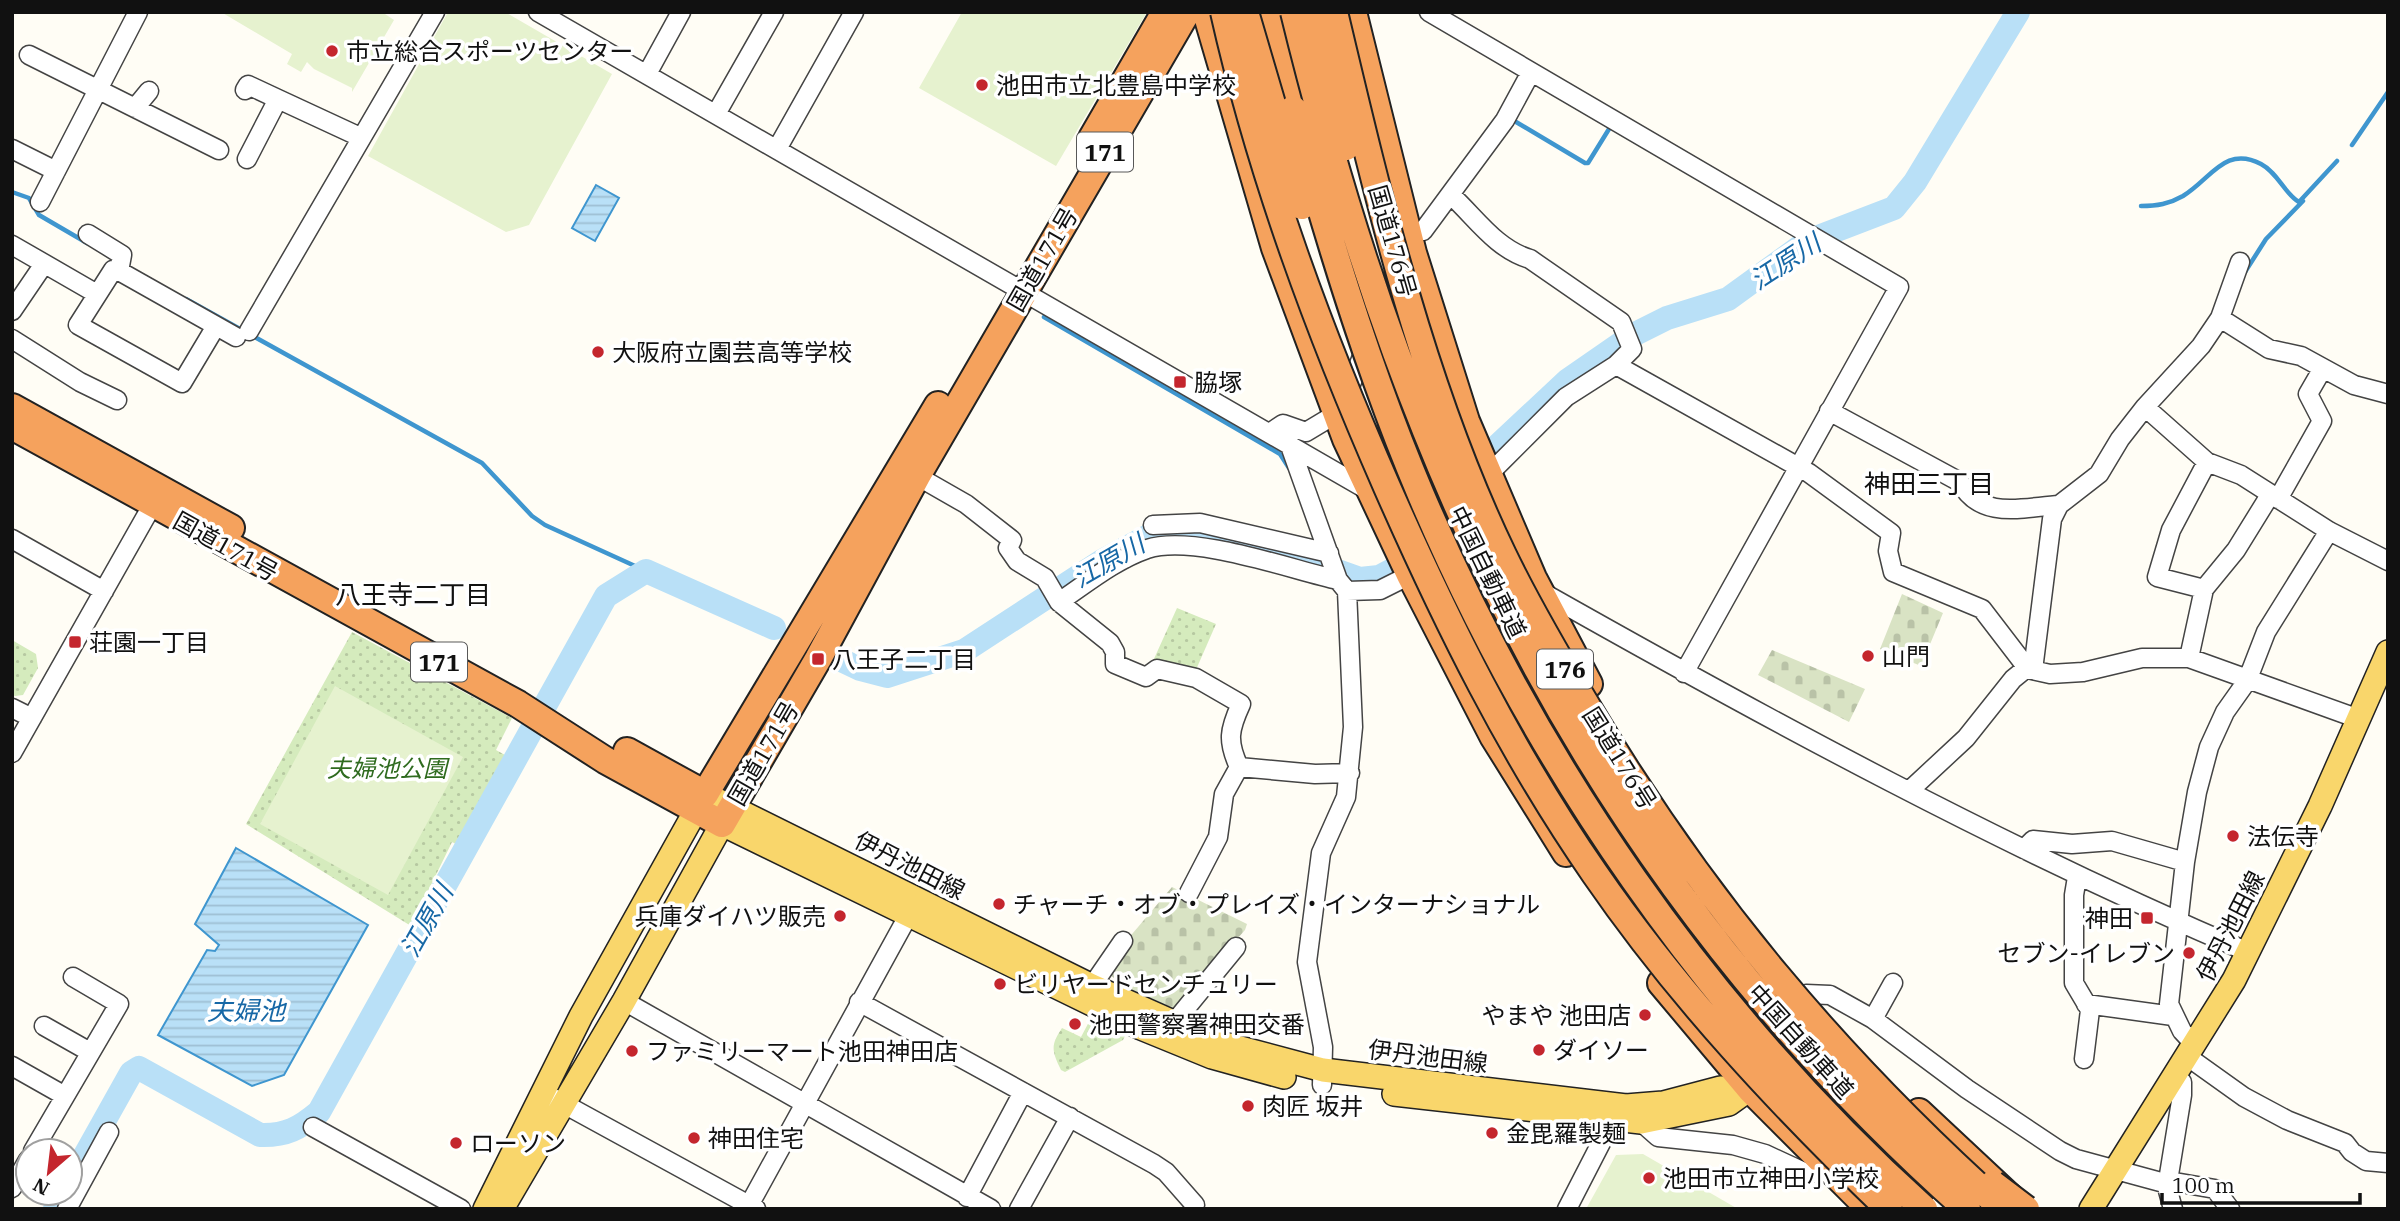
<svg xmlns="http://www.w3.org/2000/svg" width="2400" height="1221" font-family="'IBM Plex Serif','Noto Sans JP',serif">
<defs>
<pattern id="cemetery-stones" width="16" height="16" patternUnits="userSpaceOnUse" patternTransform="scale(1.75)"><rect width="16" height="16" fill="#d9e3c4"/><path d="M2 7V4a2 2 0 0 1 4 0v3zM10 15v-3a2 2 0 0 1 4 0v3z" fill="#b9c2a7"/></pattern>
<pattern id="park-dots" width="8" height="8" patternUnits="userSpaceOnUse" patternTransform="scale(1.75)"><rect width="8" height="8" fill="#d5ebbd"/><path d="M2 2h.1M6 6h.1" fill="none" stroke="#b6c8a1" stroke-width="1.8" stroke-linecap="round"/></pattern>
<pattern id="water-rules" width="6" height="5" patternUnits="userSpaceOnUse" patternTransform="scale(1.75)"><rect width="6" height="5" fill="#b9e0f7"/><path d="M0 2.5h6" fill="none" stroke="#9ebfd3"/></pattern>
</defs>
<rect width="100%" height="100%" fill="#fffdf5"/>
<path fill="url(#cemetery-stones)" d="M1902,594l41,19 -22,53 -41,-17z
M1772,650l93,39 -16,33 -91,-47z
M1172,887l75,37 -2,6 -70,79 -53,-24 -15,-13 20,-32z"/>
<path fill="url(#park-dots)" d="M1177,608l39,16 -21,48 -42,-11z
M352,632l160,86 -16,32 9,5 -49,89 -4,-2 -41,84 -165,-102z
M12,640l24,14 2,14 -15,27 -8,1 -3,-1z
M1090,1020l35,16 -2,4 -58,32 -4,-2c-9,-19 -11,-24 1,-42l19,9z"/>
<path fill="#e6f2cf" d="M221,12h161l12,8 -42,72v-4l-38,-19 -7,-7 -6,10 -14,-8 5,-10z
M448,12h57l107,62 -83,151 -23,7 -138,-76z
M962,12h185l-91,154 -137,-78z
M335,686l128,71 -75,138 -128,-71z
M1643,1154l95,55h-152l30,-54z"/>
<path fill="url(#water-rules)" stroke="#3f96cf" stroke-width="2" d="M596,185l23,13 -24,43 -23,-13z
M236,848l132,77 -84,150 -32,11 -94,-51 49,-85 8,1 4,-6 -24,-21z"/>
<g fill="none" stroke-linecap="round" stroke-linejoin="round">
<path stroke="#3f96cf" stroke-width="4.5" d="M1511,119l74,44h3l21,-34
M2352,145l36,-53
M12,192l17,6 10,17 48,28
M2141,206c16,0 28,-2 42,-10 28,-17 42,-51 78,-32 17,9 23,29 38,38l38,-41
M2245,272l21,-33 37,-38
M186,299l296,164 50,53 13,9 101,46
M1044,317l236,137 9,14
M1318,564l2,-7"/>
<path stroke="#b9e0f7" stroke-width="24" d="M1492,451l76,-71 65,-45 34,-17 61,-19 80,-58 86,-33 21,-26 103,-170
M839,659l21,10 27,7 77,-25 138,-90 52,-28 38,-1 126,32 42,15 19,-2 15,-8
M70,1182l61,-109 8,-5 121,67c26,1 40,-7 59,-23l287,-516 40,-25 128,57
M55,1209l9,-16"/>
<g stroke="#444" stroke-width="21">
<path id="minor" d="M538,12l831,479
M1429,12l470,275 -215,386
M29,55l190,95
M647,74l34,-62
M245,90l3,-5 30,14
M135,108l14,-17
M716,114l58,-102
M12,149l44,22
M777,149l77,-137
M247,159l31,-60 82,38
M1451,195c25,23 45,54 79,64l91,63 11,27 -16,16 193,108 82,60 -3,18 5,21 89,37 46,60 22,5 33,-2 59,-14h47l170,61
M40,202l98,-190
M1423,231l82,-111 26,-48
M88,234l34,21 -3,16
M12,245l85,49
M12,311l32,-47
M2220,318l49,31 32,7 53,29 34,9
M216,326l-34,57 -104,-58 35,-55 6,1 117,66
M249,331l186,-319
M12,339l68,43 37,18
M1351,384l43,-107
M2145,407l62,55 34,13 88,56 59,30
M1829,411l131,71c21,39 64,25 99,23
M1271,432l12,-8 23,8 20,-12
M1289,443l49,137 9,11 6,136 -7,70 -25,56 -14,109 16,85 -1,38
M1489,474l77,-77 50,-32
M917,476l49,28 46,36 -4,8 9,13 28,17 14,24 51,41 5,9v12l31,13 11,-8 39,9 45,26c-12,26 -14,37 -2,63
M2278,499l44,-78 -14,-27 15,-26
M1153,525l47,-2 129,30
M12,539l92,52
M2204,589l-47,-12 14,-47 36,-68
M1347,591l33,-1 30,-15
M1542,592c230,130 463,256 706,360
M1059,602c28,-19 56,-42 88,-53 47,-15 142,20 191,31
M2189,658l15,-69 32,-39 34,-55
M12,708l20,10
M12,753l146,-258
M1909,791l57,-53 47,-59 21,-17 18,-143 7,-14 40,-31 21,-35 25,-32 56,-61 19,-28 20,-56
M2024,849l9,-9 39,4 40,-3 73,21
M2077,877l-3,18v88l16,27 -6,49
M1189,893l29,-56 6,-43 15,-27 76,7 35,-1
M1092,986l31,-45
M1806,994l24,1 43,24 94,70 93,62 16,8 92,25
M624,1001l367,208
M859,1002l295,162 12,8 29,33
M2086,1004l87,12
M1873,1019l20,-36
M1173,1024l63,-77
M44,1026l46,26
M2195,1045l-13,-14 -13,-27 16,-142 12,-70 12,-45 16,-35 22,-31 19,-49 63,-101
M2188,1057l56,40 43,23 58,23 7,9 14,9 22,2
M12,1066l53,30
M553,1098l203,111
M1641,1122l17,15 75,8 32,9 41,19 24,-2
M313,1127l148,82
M33,1151l86,-147 -46,-27
M2169,1181l46,8 15,20
M12,1188l16,-28
M967,1197l56,-105
M67,1209l42,-77
M747,1209l161,-293
M1019,1209l51,-92
M1567,1209l36,-70 3,-32
M2173,1209l-6,-22 15,-92v-13l-6,-7"/>
</g>
<g stroke="#222" stroke-width="26">
<path id="major" d="M1394,1094l247,28 88,-18 21,-15
M485,1209l96,-193 124,-222 387,192 126,56 105,28 303,36 37,-3 57,-15 30,1 95,-18
M502,1209l122,-208 98,-177 419,204 71,29 72,20
M2091,1209l143,-229 86,-174 68,-154"/>
</g>
<g stroke="#222" stroke-width="30">
<path id="highway" d="M1206,12l69,236 71,191 64,136 83,161 73,117
M1269,12l24,97
M1353,12l60,241 53,168 67,157 56,106
M1092,138l73,-126
M12,407l219,121
M12,426l506,278 87,56 117,64 96,-165 99,-183 270,-464
M627,751l78,43 233,-389
M1661,983l89,106 120,120
M1919,1112l92,86"/>
</g>
<use href="#minor" stroke="#fff" stroke-width="18"/>
<use href="#major" stroke="#f9d66b" stroke-width="23"/>
<use href="#highway" stroke="#f5a25d" stroke-width="26"/>
<g stroke="#222" stroke-width="30" stroke-linecap="butt">
<path id="highway-bridge" d="M1224,12c37,164 96,322 163,475 59,134 124,266 208,387 84,122 187,232 294,335
M1245,12l57,194
M1294,12c116,474 303,868 673,1197
M1314,12l32,135
M1334,12c43,181 88,375 169,543 25,52 55,103 85,153 115,193 248,351 415,501
M1293,109c35,130 75,261 128,386 115,270 285,517 503,714
M1993,1184l33,25"/>
</g>
<use href="#highway-bridge" stroke="#f5a25d" stroke-width="26"/>
</g>
<g fill="#c4262e" stroke="#fff" stroke-width="2.5">
<circle cx="332" cy="51" r="7"/>
<circle cx="982" cy="85" r="7"/>
<circle cx="598" cy="352" r="7"/>
<rect x="1173" y="375" width="14" height="14" rx="3.5"/>
<rect x="68" y="635" width="14" height="14" rx="3.5"/>
<circle cx="1868" cy="656" r="7"/>
<rect x="811" y="652" width="14" height="14" rx="3.5"/>
<circle cx="2233" cy="836" r="7"/>
<circle cx="999" cy="904" r="7"/>
<circle cx="840" cy="916" r="7"/>
<rect x="2140" y="911" width="14" height="14" rx="3.5"/>
<circle cx="2189" cy="953" r="7"/>
<circle cx="1000" cy="984" r="7"/>
<circle cx="1645" cy="1015" r="7"/>
<circle cx="1075" cy="1024" r="7"/>
<circle cx="1539" cy="1050" r="7"/>
<circle cx="632" cy="1051" r="7"/>
<circle cx="1248" cy="1106" r="7"/>
<circle cx="1492" cy="1133" r="7"/>
<circle cx="694" cy="1138" r="7"/>
<circle cx="456" cy="1143" r="7"/>
<circle cx="1649" cy="1178" r="7"/>
</g>
<g text-anchor="middle" dominant-baseline="central" stroke-width="7" stroke-linejoin="round" paint-order="stroke">
<g fill="#fff" stroke="#585858" stroke-width="2">
<rect x="1077" y="132.5" width="56" height="39" rx="5"/>
<rect x="411" y="642.5" width="56" height="39" rx="5"/>
<rect x="1537" y="649.5" width="56" height="39" rx="5"/>
</g>
<g font-size="23" font-weight="bold" fill="#111">
<text x="1105" y="152">171</text>
<text x="439" y="662">171</text>
<text x="1565" y="669">176</text>
</g>
<g font-size="24" fill="#111" stroke="#fff" text-anchor="start">
<text x="346" y="51">市立総合スポーツセンター</text>
<text x="996" y="85">池田市立北豊島中学校</text>
<text x="612" y="352">大阪府立園芸高等学校</text>
<text x="1194" y="382">脇塚</text>
<text x="89" y="642">荘園一丁目</text>
<text x="1882" y="656">山門</text>
<text x="832" y="659">八王子二丁目</text>
<text x="2247" y="836">法伝寺</text>
<text x="1013" y="904">チャーチ・オブ・プレイズ・インターナショナル</text>
<text x="826" y="916" text-anchor="end">兵庫ダイハツ販売</text>
<text x="2133" y="918" text-anchor="end">神田</text>
<text x="2175" y="953" text-anchor="end">セブン-イレブン</text>
<text x="1014" y="984">ビリヤードセンチュリー</text>
<text x="1631" y="1015" text-anchor="end">やまや 池田店</text>
<text x="1089" y="1024">池田警察署神田交番</text>
<text x="1553" y="1050">ダイソー</text>
<text x="646" y="1051">ファミリーマート池田神田店</text>
<text x="1262" y="1106">肉匠 坂井</text>
<text x="1506" y="1133">金毘羅製麺</text>
<text x="708" y="1138">神田住宅</text>
<text x="470" y="1143">ローソン</text>
<text x="1663" y="1178">池田市立神田小学校</text>
</g>
<g font-size="24" fill="#111" stroke="#fff">
<text transform="translate(1393 241) rotate(74)">国道176号</text>
<text transform="translate(1042 259) rotate(-60)">国道171号</text>
<text transform="translate(226 546) rotate(29)">国道171号</text>
<text transform="translate(1488 572) rotate(64)">中国自動車道</text>
<text transform="translate(763 753) rotate(-60)">国道171号</text>
<text transform="translate(1620 758) rotate(58)">国道176号</text>
<text transform="translate(910 865) rotate(27)">伊丹池田線</text>
<text transform="translate(2230 926) rotate(-63)">伊丹池田線</text>
<text transform="translate(1801 1041) rotate(48)">中国自動車道</text>
<text transform="translate(1428 1056) rotate(7)">伊丹池田線</text>
</g>
<g font-size="24" font-style="italic" fill="#2f6b1f" stroke="#fff">
<text x="387" y="768">夫婦池公園</text>
</g>
<g font-size="26" font-style="italic" fill="#1768a6" stroke="#fff">
<text transform="translate(1785 261) rotate(-33)">江原川</text>
<text transform="translate(1108 560) rotate(-30)">江原川</text>
<text transform="translate(426 920) rotate(-61)">江原川</text>
<text x="246" y="1010">夫婦池</text>
</g>
<g font-size="26" fill="#111" stroke="#fff">
<text x="1929" y="483">神田三丁目</text>
<text x="413" y="594">八王寺二丁目</text>
</g>
</g>
<rect width="2400" height="1221" fill="none" stroke="#111111" stroke-width="28"/>
<g transform="translate(49 1172) rotate(208)"><circle r="33" fill="#ffffff" stroke="#a0a0a0" stroke-width="2"/>
<path d="M0-5L12 26L0 18L-12 26Z" fill="#c4262e"/>
<text y="-10" font-size="19" font-weight="bold" text-anchor="middle" fill="#111111">N</text>
</g>
<path d="M2162 1193v10h198v-10" fill="none" stroke="#111111" stroke-width="3.5"/>
<text x="2172" y="1193" font-size="21" fill="#111111" stroke="#ffffff" stroke-width="5" paint-order="stroke">100 m</text>
</svg>
